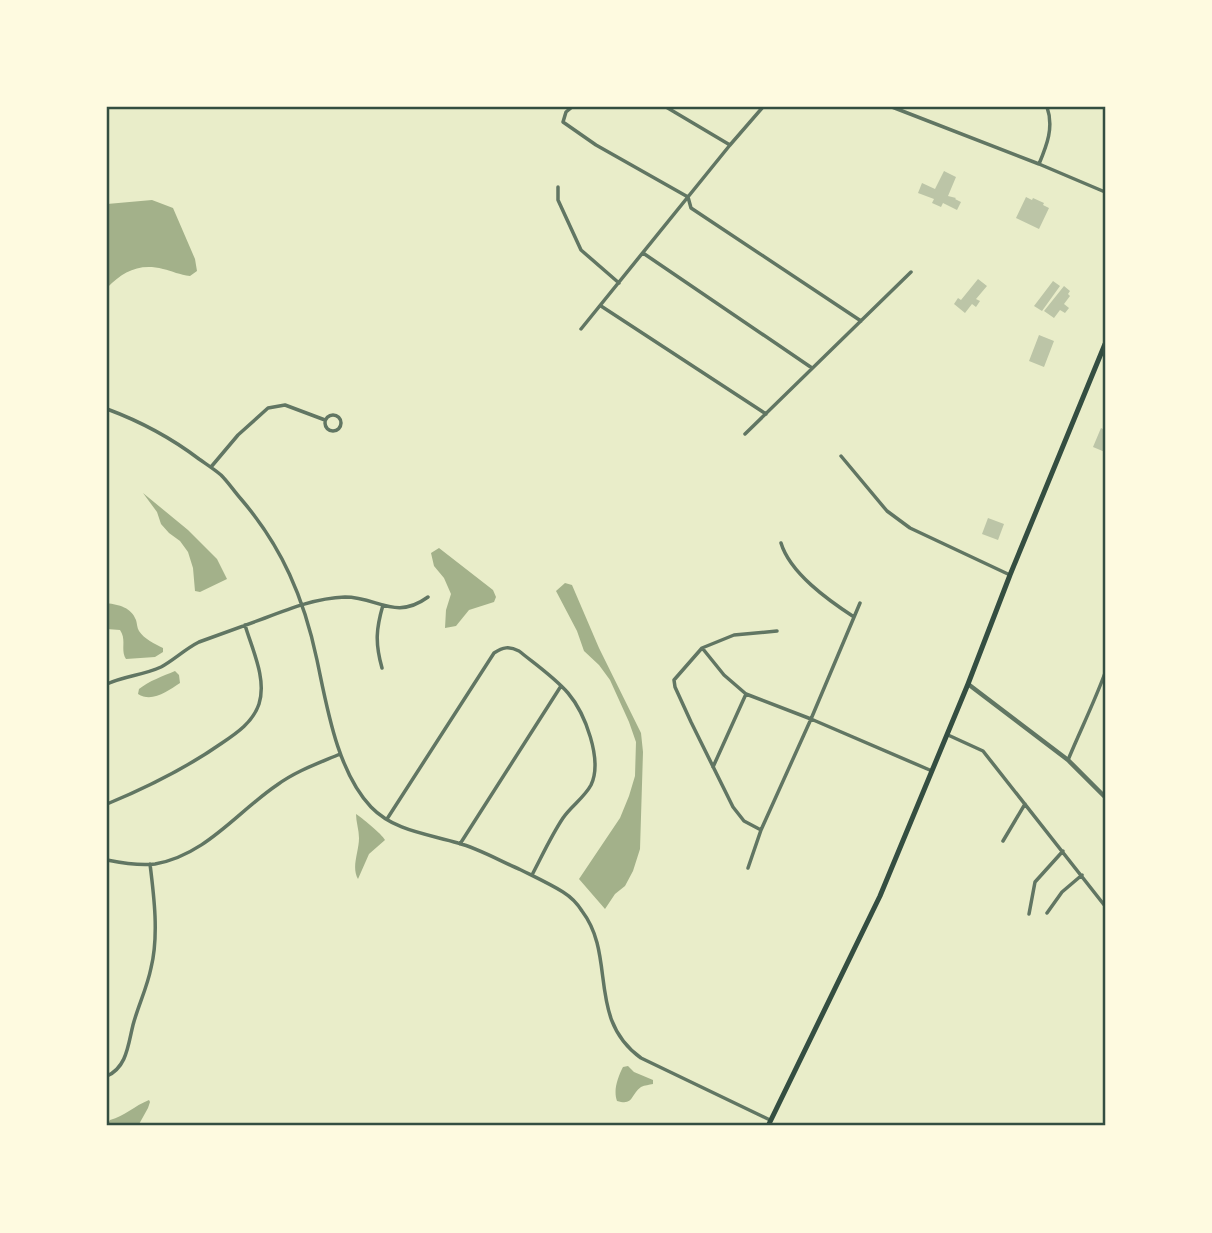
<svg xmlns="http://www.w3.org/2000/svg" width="1212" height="1233" font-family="Montserrat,sans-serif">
<rect width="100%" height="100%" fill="#e9edc9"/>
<path fill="#a3b18a" d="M152,200l21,8 22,51 2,12 -7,5c-10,-1 -18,-5 -27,-7 -23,-6 -40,2 -56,19v-84z
M143,493l45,37 29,29 10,20 -27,13 -5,-1 -2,-23 -5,-16 -8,-11 -11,-8 -8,-9 -4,-12z
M439,548l54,42 3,7 -2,5 -25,8 -13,16 -11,2 1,-18 5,-16 -7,-16 -10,-12 -3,-13z
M565,583l7,2 27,63 42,85 2,19 -3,97 -7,22 -8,15 -10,8 -10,15 -26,-30 41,-61 9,-22 6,-20 1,-34 -7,-20 -19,-42 -11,-15 -15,-14 -7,-20 -21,-40z
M107,603c12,2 24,4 29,17 1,3 1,8 3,11 5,8 16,13 24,17v4l-8,5 -29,2c-6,-9 1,-19 -6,-29l-13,-1z
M175,671l4,4 1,8c-12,8 -28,20 -42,11l1,-5c10,-8 24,-13 36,-18z
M356,814c5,3 26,20 29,26l-16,14 -11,25c-7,-12 1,-27 1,-41 0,-8 -3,-16 -3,-24z
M628,1066l6,6 19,8v4c-4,1 -8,1 -12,3 -11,8 -7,19 -24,14 -4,-11 1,-24 6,-34z
M149,1100l1,2 -2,6 -10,18h-31l3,-6c15,-4 24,-14 39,-20z"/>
<path fill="#bcc5a7" d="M944,171l12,6 -8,19 8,2 -1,1 6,3 -4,8 -14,-7 -2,4 -9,-4 2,-4 -16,-6 4,-10 13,6z
M1026,197l6,3 1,-2 11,5 -1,2 6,3 -10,21 -23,-11z
M978,279l9,7 -11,13 4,2 -4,6 -4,-3 -7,9 -11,-9 4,-6 3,2z
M1053,281l7,5 -18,25 -8,-5z
M1064,286l6,5 -2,3 2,2 -6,8 5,4 -4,5 -5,-3 -6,8 -10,-7z
M1039,335l15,6 -10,26 -15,-6z
M1101,428l4,2v22l-12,-5z
M988,518l16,6 -6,16 -16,-6z"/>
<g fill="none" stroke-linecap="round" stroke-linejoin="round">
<path stroke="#617663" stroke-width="3.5" d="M572,107l-6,5 -3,10 33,23 92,52 3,11 170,113
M666,107l64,38
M892,107l147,57 66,28
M1039,164c8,-19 15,-37 8,-57
M558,187v13l23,50 38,33
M643,253l169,115
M601,306l165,108
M581,329l149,-184 33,-38
M107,409c35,13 63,28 92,50 7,5 15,10 22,16 7,7 13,16 20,24 41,48 63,99 76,161 10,47 20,111 54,147 23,24 57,27 87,36 22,6 42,18 63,27 14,7 29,14 42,22 8,5 14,11 19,19 35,46 4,107 59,147l129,62
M325 423a8 8 0 1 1 16 0a8 8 0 1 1-16 0Z
M745,434l166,-162
M841,456l46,55 23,17 100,47
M211,467l27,-32 30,-27 17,-3 40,15
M781,543c9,30 47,57 73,74
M703,649l21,26 22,19 65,25 121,52
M382,668c-7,-25 -6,-39 1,-63
M107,684c17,-8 37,-9 54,-17 13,-7 24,-18 38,-25 22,-8 44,-16 66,-24 26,-10 52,-20 80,-21 33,0 50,24 83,0
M948,735l35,16 122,155
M1068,760c12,-29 26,-57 37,-87
M713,767l33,-73
M107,804c41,-17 78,-35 115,-61 15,-10 31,-21 37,-39 8,-25 -7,-55 -14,-79
M387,819l107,-166c9,-6 15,-7 25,-2 16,13 35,26 49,42 17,20 35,67 23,92 -7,13 -20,21 -28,33 -12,18 -21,38 -31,57
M761,830l-17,-9 -11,-14 -42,-85 -16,-35 -1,-7 28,-32 32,-13 43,-4
M1003,841l22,-37
M460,844l101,-158
M107,860c15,3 33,6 48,4 51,-9 82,-52 122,-79 19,-14 42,-22 63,-31
M748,868l13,-38 50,-111 49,-116
M1047,913l15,-21 20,-17
M1029,914l6,-32 28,-31
M107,1076c20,-9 21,-31 26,-51 5,-19 14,-37 18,-57 8,-32 3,-72 -1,-104"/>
<path stroke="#617663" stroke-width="4.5" d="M968,684l100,76 37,37"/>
<path stroke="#344e41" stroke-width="5" d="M768,1126l112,-230 88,-212 42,-109 95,-231"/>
</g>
<rect width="1212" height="1233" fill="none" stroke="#fefae0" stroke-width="217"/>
<rect x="108" y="108" width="996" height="1016" fill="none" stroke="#344e41" stroke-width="2.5"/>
</svg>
